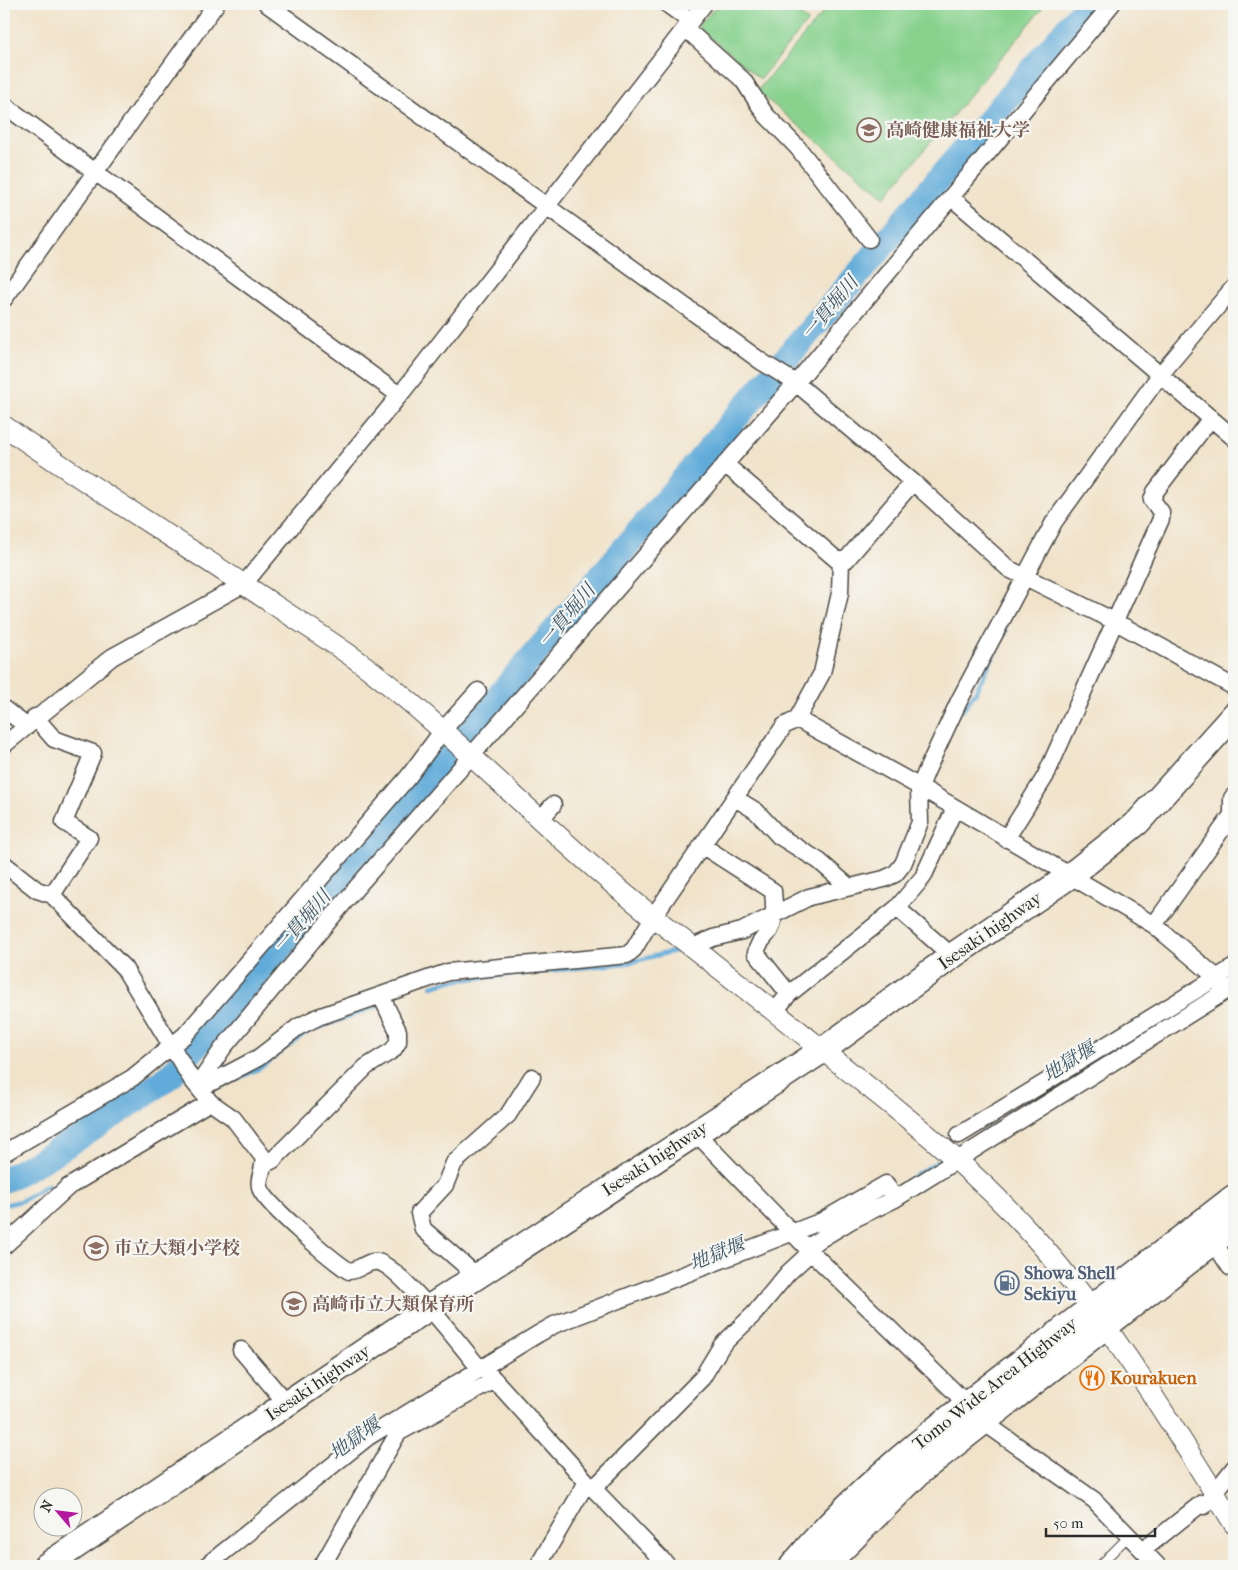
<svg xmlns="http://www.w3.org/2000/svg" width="1238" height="1570" font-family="'IM FELL French Canon','Noto Serif JP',serif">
<rect width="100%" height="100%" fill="#f6f6f2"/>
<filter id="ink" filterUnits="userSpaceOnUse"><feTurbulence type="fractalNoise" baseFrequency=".02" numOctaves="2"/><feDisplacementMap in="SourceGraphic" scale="10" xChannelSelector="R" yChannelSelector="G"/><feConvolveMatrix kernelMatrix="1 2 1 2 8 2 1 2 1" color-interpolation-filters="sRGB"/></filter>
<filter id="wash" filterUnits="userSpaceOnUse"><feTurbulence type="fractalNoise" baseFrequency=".0096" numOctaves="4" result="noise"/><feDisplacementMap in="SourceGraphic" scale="20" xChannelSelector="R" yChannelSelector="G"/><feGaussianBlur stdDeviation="1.12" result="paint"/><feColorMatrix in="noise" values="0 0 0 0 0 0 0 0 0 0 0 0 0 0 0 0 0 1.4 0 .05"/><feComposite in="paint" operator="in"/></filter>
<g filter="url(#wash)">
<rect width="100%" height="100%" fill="#f1e3ca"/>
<path fill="#88d28e" stroke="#5a7e5c" d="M718,4h69l21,17 -48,58 -62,-52z
M830,4h206l6,5 -157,188 -128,-106z"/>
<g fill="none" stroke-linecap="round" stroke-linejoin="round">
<path stroke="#61abd9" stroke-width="4.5" d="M962,711l13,-18 31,-63
M432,986l18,-5 177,-18 56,-14
M224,1085l36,-17 45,-35 77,-29
M955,1151l218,-137
M894,1190l52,-34
M4,1205l17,-4 27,-16"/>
<path stroke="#61abd9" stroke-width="26" d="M4,1180c58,-29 113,-66 166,-104l370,-428 548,-644"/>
</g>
</g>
<g filter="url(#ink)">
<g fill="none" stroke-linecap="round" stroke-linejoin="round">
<g stroke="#494743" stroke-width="10">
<path id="service" d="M1099,1566l30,-30"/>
</g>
<g stroke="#494743" stroke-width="19">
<path id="minor" d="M267,4l495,358 34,21 117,99 96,87 105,52 120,66
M667,4l23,17
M685,28l58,52 22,34 33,34 71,91
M4,105l395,290
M952,198l282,240
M4,299l212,-295
M725,464l112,96h9l67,-78
M4,709l21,16
M35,717l19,22 39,14 -29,69 25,16 -37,57
M797,719l25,-46 18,-80 1,-33
M4,745l108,-88 132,-73 159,-193 301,-387
M735,798l21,13 23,25 40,25 30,26
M540,820l13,-15
M1006,839l39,-62 116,-258v-7l-9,-12 3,-8 56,-74
M703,846l70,45c1,12 3,27 -3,39 -6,9 -12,12 -14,23l33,41
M4,864l33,26 15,5 72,73 68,112 18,22 23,16 30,39c3,12 -7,21 -2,33 7,16 72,71 88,81 10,0 18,-11 29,-9 21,4 85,86 101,106
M897,908l55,48
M1154,925l78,-110v-17l2,-2
M693,947l20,-9 29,-7 67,-34 75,-18 11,-5 8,-10 17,-42 -1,-32 7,-18 33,-71 95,-179 106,-147 74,-88
M775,1011l14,-17 108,-86 26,-31 32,-69
M198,1085l25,-37 134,-161 439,-504 316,-379
M201,1088l57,-30 40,-31 20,-10 130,-45 179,-17 7,-6 19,-32 131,-191 13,-7 123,68 234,138 62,52 10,14
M695,1132l116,120 156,152
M959,1135l275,-168
M4,1153l128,-75 53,-43 224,-259 34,-46 35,-39
M265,1164l8,-4 93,-93 27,-17 5,-8v-11l-17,-35
M1213,1241l17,26 4,2
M4,1246l64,-59 142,-85
M806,1248l46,-28 43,-21 339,-213
M477,1276l-54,-47 -4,-16 26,-28 9,-22 54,-48 24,-38
M241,1350l46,54
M482,1366l105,116 81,84
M982,1421l112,79 64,66
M593,1489l109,-111 20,-33 32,-31 34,-41 23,-21
M1143,1550l59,-47 2,3 30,-38
M206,1566l162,-129 170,-103 16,-9 268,-104 64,-37 9,15
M322,1566l76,-133 97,-53
M538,1566l49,-84"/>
</g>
<g stroke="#494743" stroke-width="22">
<path id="tertiary" d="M4,426c89,63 182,119 272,180 32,21 66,42 97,66 98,77 184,170 283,247 71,55 141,110 210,166 57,45 113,91 162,145 81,89 142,192 206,294"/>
</g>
<g stroke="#494743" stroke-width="28">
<path id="primary" d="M46,1566l384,-259 393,-257 129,-94 119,-81 67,-53 96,-107"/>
</g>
<g stroke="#494743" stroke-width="29">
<path id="trunk" d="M793,1566c61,-75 140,-135 216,-194 75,-58 150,-116 225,-174
M824,1566l97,-96 313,-245"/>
</g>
<use href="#service" stroke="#fff" stroke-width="8"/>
<use href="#minor" stroke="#fff" stroke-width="16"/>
<use href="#tertiary" stroke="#fff" stroke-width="20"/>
<use href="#primary" stroke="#fff" stroke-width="25"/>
<use href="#trunk" stroke="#fff" stroke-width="26"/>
</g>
</g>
<defs>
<g id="university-ring" transform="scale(1.25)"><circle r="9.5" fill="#f6f6f2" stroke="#8d6e63" stroke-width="1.5"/><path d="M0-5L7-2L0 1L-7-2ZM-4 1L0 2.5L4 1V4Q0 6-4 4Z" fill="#8d6e63"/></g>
<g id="school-ring" transform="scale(1.25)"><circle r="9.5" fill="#f6f6f2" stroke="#8d6e63" stroke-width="1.5"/><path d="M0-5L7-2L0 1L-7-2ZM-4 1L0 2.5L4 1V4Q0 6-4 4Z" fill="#8d6e63"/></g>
<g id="fuel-ring" transform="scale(1.25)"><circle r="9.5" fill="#f6f6f2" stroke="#5c6f8a" stroke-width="1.5"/><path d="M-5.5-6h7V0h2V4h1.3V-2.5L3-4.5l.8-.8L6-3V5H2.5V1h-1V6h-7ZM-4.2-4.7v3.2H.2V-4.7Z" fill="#5c6f8a"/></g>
<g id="restaurant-ring" transform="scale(1.25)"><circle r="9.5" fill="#f6f6f2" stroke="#e8710a" stroke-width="1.5"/><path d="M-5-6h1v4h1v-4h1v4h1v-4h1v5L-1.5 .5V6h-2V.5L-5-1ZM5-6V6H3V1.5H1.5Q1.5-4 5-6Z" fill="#e8710a"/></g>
</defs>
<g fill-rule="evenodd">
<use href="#university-ring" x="869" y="130"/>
<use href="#school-ring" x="96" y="1248"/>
<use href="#fuel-ring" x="1007" y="1283"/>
<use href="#school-ring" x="294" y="1304"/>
<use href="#restaurant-ring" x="1092" y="1378"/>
</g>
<g text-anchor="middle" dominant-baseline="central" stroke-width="4.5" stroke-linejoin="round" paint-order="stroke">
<g font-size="18" font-weight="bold" fill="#785e54" stroke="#f6f6f2" text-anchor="start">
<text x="886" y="130">高崎健康福祉大学</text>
<text x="114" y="1248">市立大類小学校</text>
<text x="312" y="1304">高崎市立大類保育所</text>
</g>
<g font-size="18" fill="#2b2b2b" stroke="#f6f6f2">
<text transform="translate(990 931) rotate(-35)">Isesaki highway</text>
<text transform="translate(655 1159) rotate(-33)">Isesaki highway</text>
<text transform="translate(318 1383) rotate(-34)">Isesaki highway</text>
<text transform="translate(995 1384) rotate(-38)">Tomo Wide Area Highway</text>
</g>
<g font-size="18" font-weight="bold" fill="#4e5e75" stroke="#f6f6f2" text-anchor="start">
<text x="1024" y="1273">Showa Shell<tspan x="1024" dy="21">Sekiyu</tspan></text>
</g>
<g font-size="18" font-weight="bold" fill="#c56008" stroke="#f6f6f2" text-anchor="start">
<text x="1110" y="1378">Kourakuen</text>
</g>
<g font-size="19" font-style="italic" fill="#3e5868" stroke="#f6f6f2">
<text transform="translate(830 308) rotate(-50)">一貫堀川</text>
<text transform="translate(567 616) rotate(-50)">一貫堀川</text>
<text transform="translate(302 922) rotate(-49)">一貫堀川</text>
<text transform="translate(1069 1062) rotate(-32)">地獄堰</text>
<text transform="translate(717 1254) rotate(-22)">地獄堰</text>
<text transform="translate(355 1439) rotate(-36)">地獄堰</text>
</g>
</g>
<rect width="1238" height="1570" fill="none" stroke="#f6f6f2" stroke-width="20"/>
<g transform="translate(58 1512) rotate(298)"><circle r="24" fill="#f6f6f2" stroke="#a5a5a2"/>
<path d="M0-4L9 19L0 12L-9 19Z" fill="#b5179e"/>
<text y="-8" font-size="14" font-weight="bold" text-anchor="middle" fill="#2b2b2b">N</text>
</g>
<path d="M1046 1528v8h109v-8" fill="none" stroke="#2b2b2b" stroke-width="2.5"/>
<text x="1053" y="1528" font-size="15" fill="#2b2b2b" stroke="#f6f6f2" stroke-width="4" paint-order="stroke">50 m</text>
</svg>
